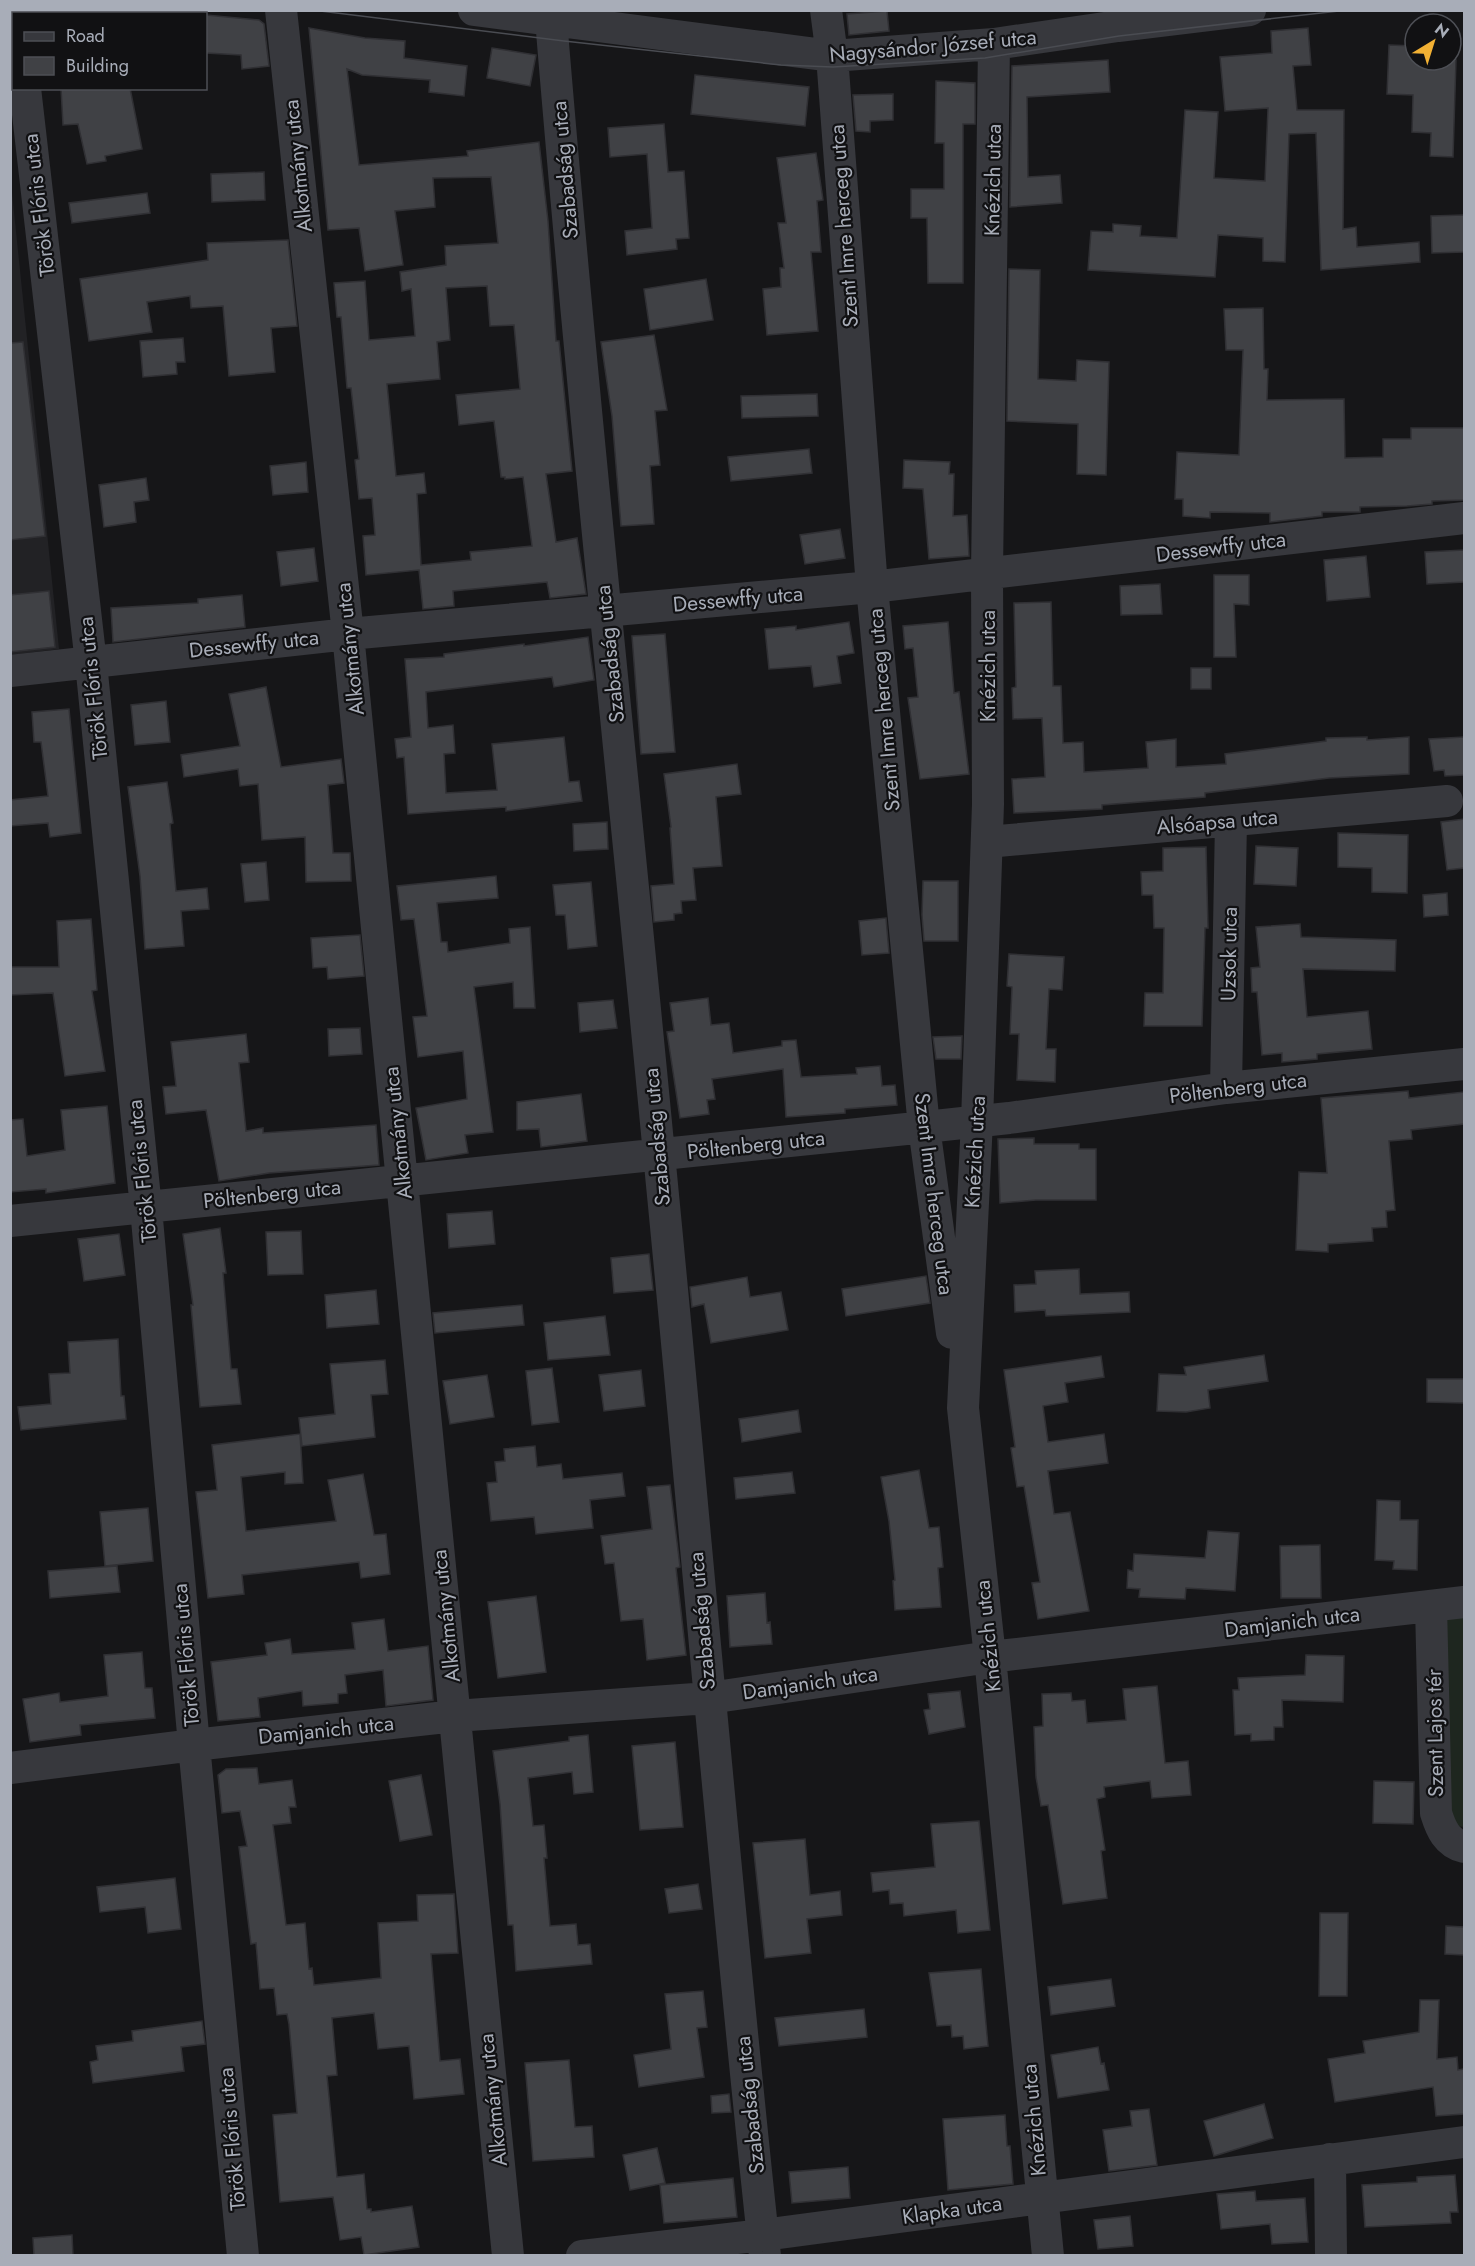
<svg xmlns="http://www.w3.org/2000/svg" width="1475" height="2266" font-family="Jost,sans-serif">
<rect width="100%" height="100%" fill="#161618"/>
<path fill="#222225" d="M10,173l49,476 -48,6h-1z"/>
<path fill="#1e261f" d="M1464,1617v210l-7,-1 -10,-12 -7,-194z"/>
<path fill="#404145" stroke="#303034" stroke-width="1.5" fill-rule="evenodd" d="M887,11l2,20 -40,4 -2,-21z
M206,15l53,5 5,4 5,42 -27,3 -1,-14 -35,-2z
M309,28l56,10 40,3 -1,17 63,8 -3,30 -35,-4 1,-12 -68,-5 -15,-6 12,96 109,-9 -1,-5 72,-9 9,79 8,120h3l13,130 -26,3 10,68 21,-4 9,56 -36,4 -3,-16 -94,9 1,15 -31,3 -4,-39 -53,5 -3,-39 12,-1 -3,-37 -13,1 -4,-39 4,-1 -8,-71h-4l-6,-71h-4l-3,-34 31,-2 4,59 46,-4 -4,-47 -9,2 -2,-19 46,-7 -1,-19 53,-3 -7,-66 -58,1 2,29 -40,4 8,54 -38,6 -6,-43 -31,2zM487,286l3,40 24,-1 6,64 -64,6 3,30 35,-4 7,56h4v2l18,-2 9,69 -62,6 1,8 -50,5 -4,-71 9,-1 -2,-20 -28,3 -9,-92 53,-5 -3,-37 13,-2 -4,-52z
M1308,28l3,37 -18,1 4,44h47l-1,119 13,-2 1,20 62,-5 1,20 -99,8 -5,-137 -27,1 -4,128 -22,-1v-23l-45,-3 -3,42 -127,-7 3,-39 22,1v-8l28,2 -1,10 37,2 8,-128 33,2 -4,66 51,3 3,-73 -43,3 -5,-54 52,-4 -1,-22z
M1389,45l26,1v14h41l-3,97 -23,-1 1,-23 -19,-1 1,-37 -26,-1z
M492,48l44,7 -6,31 -43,-8z
M1108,60l2,32 -83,5 1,80 32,-2 2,28 -52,4 2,-141z
M695,75l114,12 -4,39 -114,-12z
M936,81l39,2v41h-12v159h-35l-1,-65h-16v-29h33v-46h-9z
M61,88h69l12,61 -37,7 1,5 -19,3 -9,-40 -15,1z
M893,94v26l-23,1v11l-14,-1 -3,-36z
M664,124l4,48 16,-1 5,67 -13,1 1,10 -50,6 -2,-24 27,-3 -5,-74 -37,3 -2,-29z
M816,153l7,47 -6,1 4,51h-10l7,79 -51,4 -4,-46 18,-2 -1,-19h4l-6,-45h8l-9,-65z
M264,172l1,28 -53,2 -1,-28z
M147,193l3,20 -78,10 -3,-20z
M1464,215v37l-32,1 -1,-37z
M288,240l9,86 -26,2 4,44 -46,4 -6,-70 -32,2 -1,-12 -43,6 5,30 -63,9 -9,-62 128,-19 -1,-17z
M1009,269l31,1 -2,109 38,2 1,-21 32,2 -3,113 -29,-1 1,-50 -71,-3z
M706,279l7,41 -63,10 -6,-41z
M1263,308l1,61h4l-1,31 77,-1 1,59 38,-1v-18h28v-11h53v72l-32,1v3l-25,2 -47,1v5h-38v4l-52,6v-9l-60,-1v6l-27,-2v-17h-8l2,-47 62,3 4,-105h-17l-2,-41z
M654,335l13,75 -12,1 5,54 -10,1 4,58 -33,2 -9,-110 -11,-74z
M183,338l2,24h-9l1,12 -34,3 -3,-36z
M23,342l22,194 -35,4v-197z
M817,394l1,22 -76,2 -1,-22z
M809,449l3,24 -81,8 -3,-24z
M904,460l46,2 -1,12h5l-1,42 14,-1 2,41 -40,3 -6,-70 -20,-1z
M306,462l2,30 -35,3 -3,-29z
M146,478l3,22 -15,2 2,20 -32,5 -5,-42z
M840,529l5,29 -40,6 -5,-29z
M314,548l4,33 -37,5 -4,-34z
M1464,550v32l-37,2 -2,-32z
M1366,556l4,41 -43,4 -3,-41z
M1214,575h35v30l-15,-1 2,53h-22z
M1160,584l2,30 -41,1 -1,-29z
M49,591l6,56 -45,5v-57z
M242,595l3,32 -132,15 -2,-34 87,-5v-4z
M1051,602l2,84h8l2,57 20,-1 1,30 64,-4 -2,-26 30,-3v28l50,-3 -1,-10 101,-13v-3l41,-1v3l42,-3v37l-80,4 -124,15v4l-103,8v4l-88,4 -2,-34 33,-2 -3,-59 -29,1 -1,-31 4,-1 -2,-84z
M849,622l5,31 -17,3 4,27 -27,4 -3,-21 -42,3 -4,-40 31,-3v4z
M948,622l6,71 5,-1 10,82 -49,5 -12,-81 10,-1 -5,-49 -8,1 -2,-23z
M665,634l10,118 -34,2 -9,-118z
M588,637l6,43 -40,7 -2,-10 -126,15 2,36 25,-3 2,28 -11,1 2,39 51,-3 -5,-46 72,-7 5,45 10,-1 3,20 -76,10v-4l-98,7 -4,-57 -7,1 -2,-19 16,-2 -6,-78 39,-2v-3l80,-10v2z
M1191,668h20v21h-20z
M266,687l15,80 60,-8 3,24 -16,2 5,68h17l1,28 -45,1 -1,-45 -43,3 -4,-56 -18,2 -2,-17 -54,8 -3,-22 59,-9 -11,-52z
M166,701l4,41 -35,3 -4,-40z
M69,709l12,124 -31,4 -2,-14 -38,3v-26l38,-4 -7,-54h-7l-2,-30z
M1464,737v38l-19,1 -1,-6 -10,1 -5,-32z
M737,764l4,30 -25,3 6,69 -29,2 3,32 -15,1 1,12 -8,1v6l-20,2 -3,-36 23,-2 -4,-56 1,-1 -7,-53z
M167,782l6,41 -3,1 6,67 31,-3 2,21 -28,2 3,35 -39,3 -5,-73 -12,-89z
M1464,819v49l-17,2 -6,-48z
M607,822l1,27 -34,2 -1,-27z
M1338,833l70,2 -1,58 -35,-1v-24l-34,-1z
M1256,846l42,2 -2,38 -42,-2z
M1206,847l2,81h-3l-3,98h-58l1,-33h18l1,-65h-10l-1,-33h-11l-1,-23 22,-1v-23z
M266,862l3,38 -24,2 -4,-38z
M496,876l2,22 -61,5 4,39h6l1,10 62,-9 -1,-14 21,-2 5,81h-21l-1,-26 -39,5 19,145 -28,3 3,18 -42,7 -10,-52 51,-9 -4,-48 -45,6 -5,-40 14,-1 -13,-97 -13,1 -4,-34z
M923,881h35v60h-34l-2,-26z
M591,882l6,64 -29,3 -3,-34h-9l-3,-30z
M1447,893l1,22 -24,2 -1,-22z
M886,918l3,35 -27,2 -3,-34z
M91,919l6,71 -5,1 13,80 -40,5 -12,-83 -43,2v-28h49l-2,-46z
M1300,924l1,13 95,3 -1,31 -92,-2 4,48 61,-6 4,38 -55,5v5l-35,3v-9l-20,2 -5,-63h-5l-1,-24 9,-1 -4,-40z
M360,935l4,41 -36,3 -1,-12 -14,1 -2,-30z
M1009,954l55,3 -2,33 -13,-1 -3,60h10l-1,33 -38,-2 2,-46h-9l2,-47 -5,-1z
M708,998l3,27 18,-2 4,30 49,-7v-5l14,-1 5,37 56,-3 -1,-6 24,-2 2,20 13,-1 2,20 -52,4v4l-59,4 -3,-48 -71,10 3,20 -8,1 2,14 -29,4 -13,-86 7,-1 -4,-28z
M613,1000l4,28 -37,4 -2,-29z
M360,1028l2,26 -33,2 -1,-27z
M246,1034l3,28 -10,1 7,68 17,-3v5l113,-8 3,40 -110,8 -50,8 -13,-71 -40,4 -3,-27 13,-1 -5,-44z
M962,1036l-1,23h-25l-3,-22z
M1408,1091l1,7 55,-6v32l-53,6 1,9 -23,2 6,69 -9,1 1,16 -15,1 1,13 -45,3v8l-32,-2 3,-78 28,1 -6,-75z
M581,1094l6,47 -46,6 -2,-18 -22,1v-28z
M107,1106l8,77 -69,10v-4l-36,3v-72l13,-1 4,37 38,-6 -4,-40z
M1034,1138v6h45v5h17v51h-60l-36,3 -2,-64z
M492,1211l3,33 -46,4 -2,-34z
M220,1228l6,45h-3l8,96h6l4,35 -41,3 -9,-102h2l-10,-71z
M301,1231l2,43 -35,1 -2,-43z
M119,1234l6,41 -41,6 -6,-42z
M649,1254l4,36 -39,3 -3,-35z
M1079,1269l1,25 49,-2 1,20 -84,4 -1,-6 -30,2 -1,-27 22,-1 -1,-13z
M926,1276l4,27 -84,13 -4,-27z
M747,1277l3,20 31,-5 7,38 -77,13 -7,-39 -12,3 -2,-20z
M376,1290l3,34 -52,4 -2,-33z
M522,1305l2,20 -89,8 -2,-20z
M605,1316l5,39 -62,5 -4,-37z
M118,1339l3,57h3l2,23 -105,11 -3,-23 33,-3 -2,-30 21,-1 -2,-31z
M1264,1355l4,26 -60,9 2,18 -24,4 -29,-1 2,-37 27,1 -2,-8z
M1101,1356l3,21 -39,6 3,19 -25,4 5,36 56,-8 4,29 -60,8 6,43 16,-2 19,99 -51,8 -6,-36 8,-1 -16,-96 -7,1 -6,-39 4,-1 -11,-77z
M385,1360l3,34 -17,1 4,42 -73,9 -3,-28 36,-4 -5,-50z
M552,1368l7,54 -27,3 -6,-54z
M641,1370l4,36 -41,5 -5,-36z
M487,1375l7,42 -44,7 -7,-43z
M1427,1379h37v24l-37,-1z
M798,1410l3,22 -59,10 -3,-23z
M300,1434l3,49 -18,1v-12l-44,5 5,54 90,-10 -8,-41 35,-6 11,61 12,-1 4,40 -29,4 -2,-16 -117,13 2,19 -36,4 -12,-106 21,-2 -5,-45z
M535,1446l2,21 24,-3 2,15 59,-6 3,23 -35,4 3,28 -57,6 -2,-17 -43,4 -4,-38 10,-1 -2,-20 10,-1 -1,-12z
M919,1470l10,58 10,-1 4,40 -5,1 3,39 -46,3 -2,-29 2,-1 -6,-59 -8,-44z
M792,1472l3,21 -59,6 -2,-21z
M670,1485l7,57 3,25 -4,1 10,87 -39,5 -4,-41 -22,2 -7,-58 -9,1 -4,-28 51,-7 -5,-42z
M1377,1500l23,1v19h18l-1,50 -24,-1 1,-8 -19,-1z
M148,1508l5,53 -48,5 -5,-54z
M1208,1531l31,2 -4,58 -49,-3 -1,11 -46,-2 1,-8 -13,-1 1,-18 5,1 1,-17 71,4z
M1320,1545l1,53h-40l-1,-52z
M117,1566l3,26 -70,6 -2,-27z
M765,1593l2,30 3,-1 2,22 -42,3 -3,-51z
M536,1596l10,76 -48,6 -10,-76z
M384,1619l4,32 40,-5 5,54 -47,6 -3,-36 -38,5 2,18 -9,1v9l-35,3 -1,-15 -44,7 2,19 -42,4 -7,-59 56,-7 -2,-12 25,-4 2,15 63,-5 -3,-26z
M142,1652l3,36h7l3,30 -75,7 1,10 -51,7 -7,-43 36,-6 1,9 48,-6 -4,-41z
M1306,1655l38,1 -1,46 -61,-2 1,27h-9v13l-23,1v-7l-16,1 -2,-45h6l-1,-12 67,-3z
M1157,1686l8,77 23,-2 3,34 -39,3 -2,-17 -46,6 1,10 -8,2 8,51 -4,1 6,47 -44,6 -15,-99 -7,1 -5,-29 -2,-50 9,-1 -1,-32 29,-1 1,8 13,-1 2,23 39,-3 -3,-31z
M960,1691l5,36 -36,7 -5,-24 6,-1 -2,-15z
M588,1735l5,57 -19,2 -2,-22 -44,6 5,48 11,-1 3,33h-3l6,68 26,-2 2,21 12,-1 2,20 -76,7 -3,-46h-5l-8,-121 -7,-53 76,-10v-4z
M675,1742l8,85 -43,3 -8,-84z
M257,1768l2,16 33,-4 4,27h-7l2,16 -18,2 13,100 19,-2 4,46 3,-1 2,17 67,-7 -3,-55 40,-2 -1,-26 37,-1 4,59 -27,1 9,107 20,-2 4,35 -50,5 -5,-53 -31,3 -4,-36 -42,5 5,57 -10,1 10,101 27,-3 3,35h4v3l41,-6 7,41 -55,8 -3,-18 -21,3 -7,-43 -53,5 -7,-87 24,-2 -8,-89 -2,-10 -10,1 -3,-27 -14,1 -4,-46 -5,1 -12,-97 8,-1 -7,-35 -18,2 -4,-38 8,-6z
M421,1775l11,60 -32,6 -11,-60z
M1374,1781l40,1 -1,42 -40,-1z
M979,1821l11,109 -32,3 -2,-23 -52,6 -1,-13 -13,1 -1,-14 -16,2 -2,-19 64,-6 -4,-43z
M805,1839l5,56 30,-4 2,24 -35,4 4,34 -46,5 -12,-115z
M175,1878l6,51 -33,4 -3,-26 -45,5 -3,-25z
M698,1884l4,25 -33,4 -4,-24z
M1320,1913h28l-1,83h-28z
M1446,1926l18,1v28l-19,-1z
M981,1969l7,77 -24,3 -1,-13 -11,1 -1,-12 -14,1 -8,-53z
M1111,1979l4,27 -64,9 -3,-28z
M703,1991l4,36 -10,1 7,49 -65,10 -5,-32 37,-6 -6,-55z
M1420,2000h19l-2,59 20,-2 1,13 6,-1v45l-28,2 -3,-29 -98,15 -7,-43 37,-6 -2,-12 56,-9z
M864,2009l3,28 -88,9 -4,-28z
M202,2021l3,23 -24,3 3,24 -91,12 -3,-21 8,-2 -2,-14 37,-5 -1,-10z
M1098,2047l3,17 3,-1 5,27 -51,8 -7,-43z
M569,2060l6,67 17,-1 2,31 -61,4 -8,-98z
M729,2094l2,18 -19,1 -1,-17z
M1264,2104l9,34 -59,18 -10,-35z
M1149,2109l8,56 -48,6 -6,-41 29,-4 -2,-15z
M1005,2115l2,31h3l3,38 -65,6 -5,-71z
M657,2148l8,35 -35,7 -7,-35z
M848,2167l2,31 -58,5 -3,-31z
M1455,2175l3,37h-8l1,11 -86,4 -3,-42 55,-3v-5z
M733,2178l4,39 -73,6 -4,-38z
M1255,2191l1,10 49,-3 3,44 -36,2 -2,-20 -49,5 -4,-35z
M1130,2216l3,30 -35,3 -4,-29z
M72,2235l1,21h-39l-1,-18z"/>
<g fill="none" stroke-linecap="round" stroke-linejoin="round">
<path stroke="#37383d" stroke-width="32" d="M17,10v4
M281,10l67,624 160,1622
M474,10l358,46 162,-12 124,-18 132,-16
M826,10l6,46 40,531 52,540 28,206
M551,19c31,379 72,757 108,1135 36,367 66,735 106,1102
M994,44l-7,529 1,231 -11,317 -14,287 27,249 58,599
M25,88l66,575 55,545 48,537 49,511
M10,671l338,-37 524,-47 592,-69
M987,842l460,-41
M1226,1088l5,-267
M10,1221l906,-93 93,-10 217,-30 238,-24
M1431,1606l5,207c5,16 11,30 28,34
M10,1768l184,-23 261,-29 254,-18 281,-41 474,-55
M1330,2159l1,97
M582,2256l181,-21 701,-93"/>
<path stroke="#4a4c52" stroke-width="1.5" d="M312,10l252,31 217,24 52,2 152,-9 134,-22 229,-26"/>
</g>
<g text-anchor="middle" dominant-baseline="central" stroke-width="4.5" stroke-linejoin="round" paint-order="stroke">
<g font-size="21" fill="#a8adb8" stroke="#111113">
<text transform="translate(933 46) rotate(-5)">Nagysándor József utca</text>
<text transform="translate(298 166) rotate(-96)">Alkotmány utca</text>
<text transform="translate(565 170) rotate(-95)">Szabadság utca</text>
<text transform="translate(993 180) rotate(-89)">Knézich utca</text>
<text transform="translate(39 205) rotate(-97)">Török Flóris utca</text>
<text transform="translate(844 226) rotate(-94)">Szent Imre herceg utca</text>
<text transform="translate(1221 547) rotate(-7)">Dessewffy utca</text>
<text transform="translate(738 599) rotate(-5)">Dessewffy utca</text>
<text transform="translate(254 644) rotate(-6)">Dessewffy utca</text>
<text transform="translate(350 649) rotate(-96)">Alkotmány utca</text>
<text transform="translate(610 654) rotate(-96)">Szabadság utca</text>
<text transform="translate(988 666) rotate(-90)">Knézich utca</text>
<text transform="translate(93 688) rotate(-96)">Török Flóris utca</text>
<text transform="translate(884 710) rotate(-95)">Szent Imre herceg utca</text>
<text transform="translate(1217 822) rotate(-5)">Alsóapsa utca</text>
<text transform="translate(1229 954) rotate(-89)">Uzsok utca</text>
<text transform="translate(1238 1088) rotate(-7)">Pöltenberg utca</text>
<text transform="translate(398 1133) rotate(-96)">Alkotmány utca</text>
<text transform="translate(657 1137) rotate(-95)">Szabadság utca</text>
<text transform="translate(756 1145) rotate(-6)">Pöltenberg utca</text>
<text transform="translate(975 1152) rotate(-87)">Knézich utca</text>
<text transform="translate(142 1171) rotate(-96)">Török Flóris utca</text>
<text transform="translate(272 1194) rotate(-6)">Pöltenberg utca</text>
<text transform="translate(934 1194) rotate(83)">Szent Imre herceg utca</text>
<text transform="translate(446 1616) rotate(-96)">Alkotmány utca</text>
<text transform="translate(702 1621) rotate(-95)">Szabadság utca</text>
<text transform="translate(1292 1622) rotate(-7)">Damjanich utca</text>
<text transform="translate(988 1636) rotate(-96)">Knézich utca</text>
<text transform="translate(186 1655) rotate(-95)">Török Flóris utca</text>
<text transform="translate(810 1683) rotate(-8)">Damjanich utca</text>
<text transform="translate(326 1730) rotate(-6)">Damjanich utca</text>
<text transform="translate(1435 1733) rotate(-91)">Szent Lajos tér</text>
<text transform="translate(493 2100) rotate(-96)">Alkotmány utca</text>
<text transform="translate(750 2105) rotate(-96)">Szabadság utca</text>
<text transform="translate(1034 2120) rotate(-95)">Knézich utca</text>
<text transform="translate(232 2139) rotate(-95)">Török Flóris utca</text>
<text transform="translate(952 2210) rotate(-8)">Klapka utca</text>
</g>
</g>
<rect width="1475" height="2266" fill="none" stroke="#a8adb8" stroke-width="24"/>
<rect x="12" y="12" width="195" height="78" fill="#111113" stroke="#4d4f55" stroke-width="1.5"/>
<rect x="24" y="32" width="30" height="9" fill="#37383d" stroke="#4d4f55" stroke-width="1.5"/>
<text x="66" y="42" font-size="18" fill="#a8adb8">Road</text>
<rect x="24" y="57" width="30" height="18" fill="#404145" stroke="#4d4f55" stroke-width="1.5"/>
<text x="66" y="72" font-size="18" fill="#a8adb8">Building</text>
<g transform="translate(1433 42) rotate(38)"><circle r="28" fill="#111113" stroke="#4d4f55" stroke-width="1.5"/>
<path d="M0-4.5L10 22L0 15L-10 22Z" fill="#f2b134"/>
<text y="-9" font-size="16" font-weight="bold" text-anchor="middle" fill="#a8adb8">N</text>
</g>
</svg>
